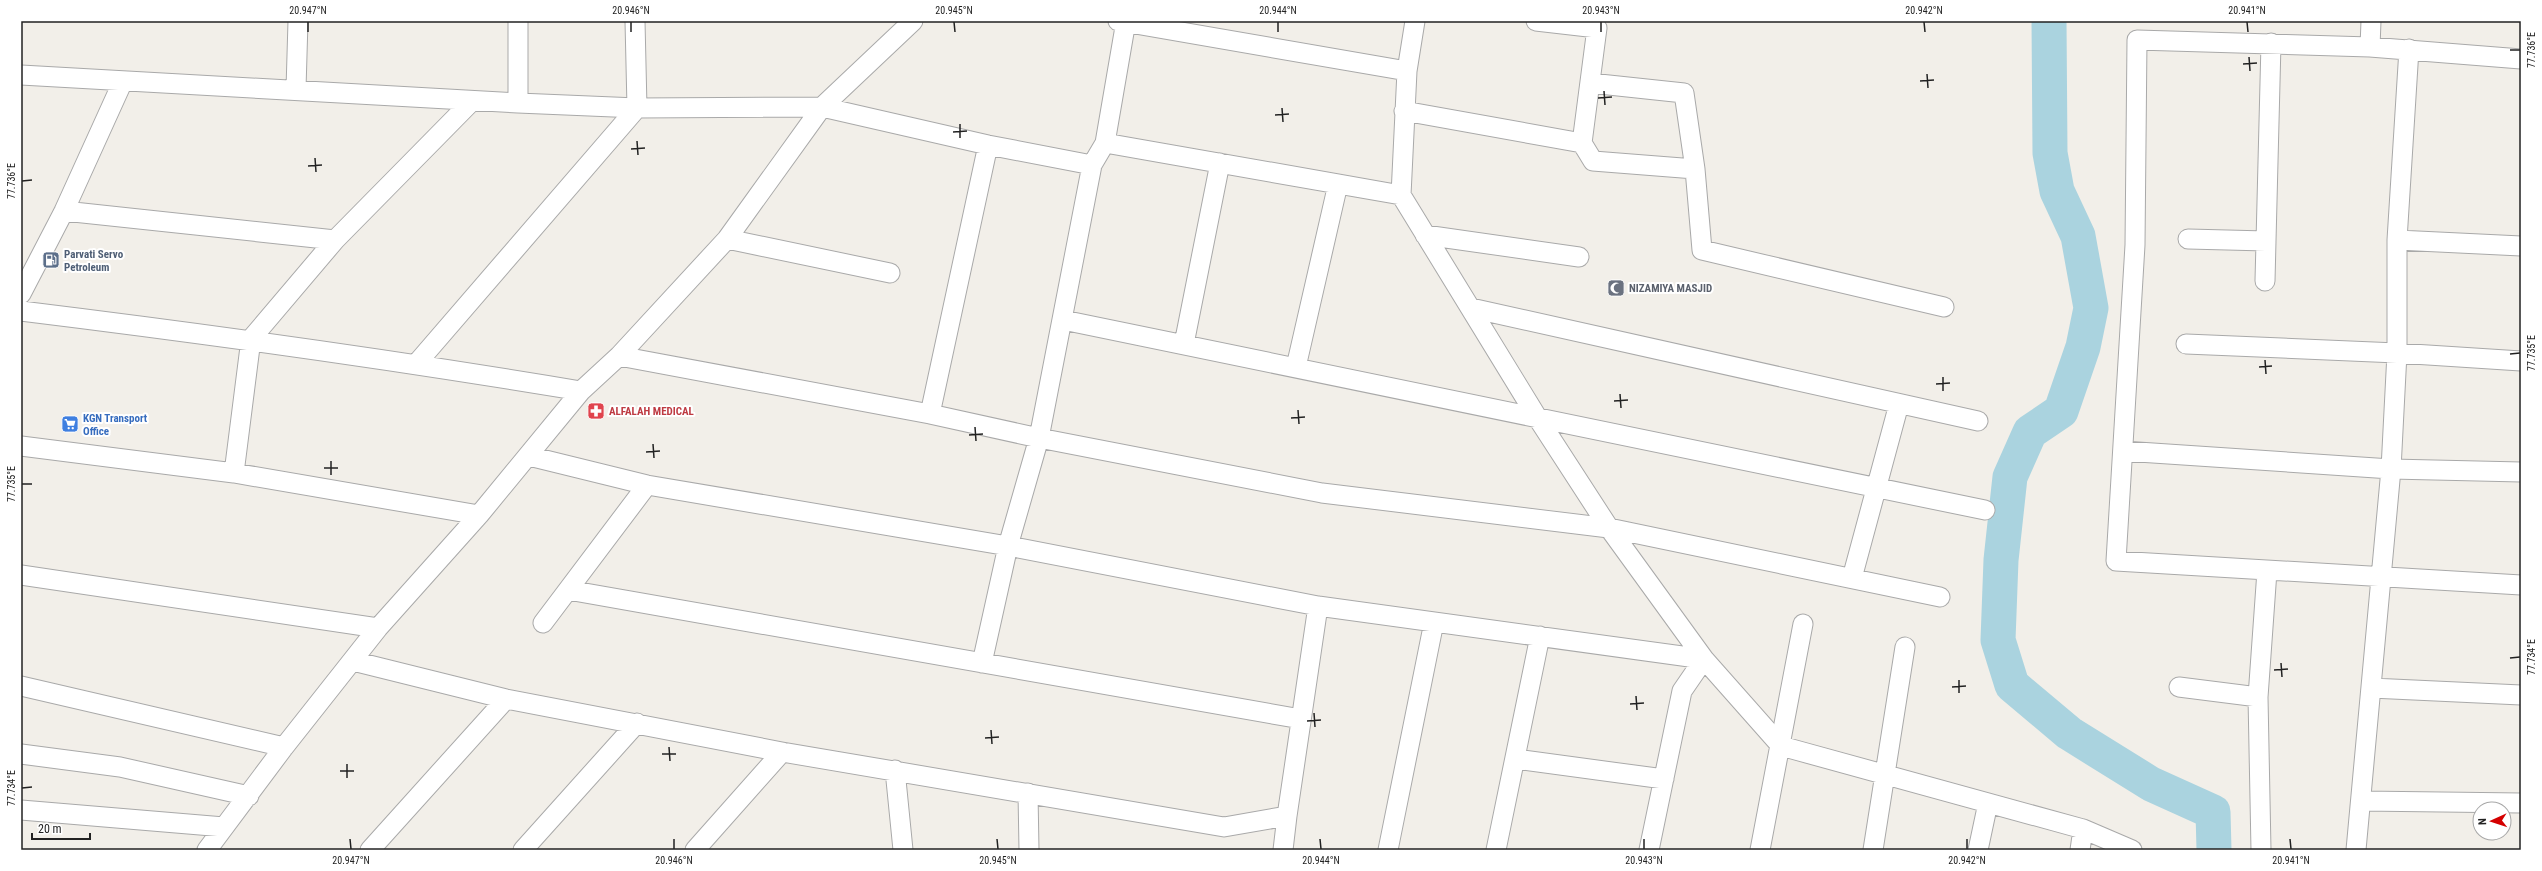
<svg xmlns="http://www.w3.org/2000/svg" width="2542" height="871" font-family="'Roboto Condensed',sans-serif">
<rect width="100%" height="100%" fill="#f2efe9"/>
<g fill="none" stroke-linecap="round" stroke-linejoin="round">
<path stroke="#aad3df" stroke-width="35" d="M2049,21l1,132 7,38 21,45 13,72 -8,39 -22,64 -31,21 -20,45 -9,83 -3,80 14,45 57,48 82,51 62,28 1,38"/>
<g stroke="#a9a9a9" stroke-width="21">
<path id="minor" d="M1118,21l289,50
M1415,21l-8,50 -6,124 136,222 72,111 95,131 77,87 302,83 49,21
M1536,21l61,7 -15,115
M2370,47l1,-26
M2521,59l-151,-12 -233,-7 -2,205 -19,316 405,24
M21,75l497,28 119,5 185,-1 166,38 104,20
M1590,83l94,10 11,76 7,81 242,57
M296,89l2,-68
M518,103v-82
M1404,111l178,32 11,18 102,8
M1105,143l296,52
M64,211l271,29
M1425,235l154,22
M727,239l163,34
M2188,239l78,2
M2397,240l124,6
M2265,281l6,-238
M21,294l43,-83 59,-130
M1471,308l507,113
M21,311c187,23 374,49 560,80
M1063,320l922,190
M1184,344l36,-181
M2186,344l211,9 124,8
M619,356l311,58 109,24 283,55 287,35 331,69
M417,363l220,-255 -2,-87
M1296,367l42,-183
M930,414l58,-269
M21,446l213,27 245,42
M2123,451l268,18 130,3
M529,456l118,29 361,61 310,60 386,53 -22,32 -33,159
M234,473l17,-134 84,-99 137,-139
M21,575l357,53
M1852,578l47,-174
M568,590l733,129
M543,623l104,-138
M353,661l153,38 276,53 442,75 63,-11 31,-210
M982,663l26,-117 31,-108 53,-273 13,-22 21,-122
M21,686l263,61
M2179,687l79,10
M2371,688l150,7
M21,754l99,13 129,29
M1515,759l149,20
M895,770l8,80
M1028,793l1,57
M2362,801l159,2
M21,810l203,17
M207,850l77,-103 94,-119 101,-113 102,-124 38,-35 108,-117 95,-132 91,-86
M370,850l136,-151
M523,850l114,-127
M695,850l87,-98
M1283,850l4,-34
M1388,850l46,-228
M1496,850l44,-214
M1760,850l43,-226
M1873,850l32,-203
M1978,850l10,-47
M2080,850l3,-21
M2261,850l-3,-153 9,-126
M2356,850l35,-381 6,-116v-113l12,-191"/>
</g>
<use href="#minor" stroke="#fff" stroke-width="19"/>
</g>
<path fill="none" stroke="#222" stroke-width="1.5" d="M308,22v10M631,22v10M954,22l1,10M1278,22v10M1601,22v10M1924,22l1,10M2247,22l1,10M2510,50h10M2249,57l1,14M2243,64l14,-1M1927,74l1,14M1920,81l14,-1M1604,91l1,14M1598,98l14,-1M1282,108l1,14M1275,115l14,-1M960,124v14M953,132l14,-1M637,141l1,14M631,149l14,-1M315,158l1,14M308,166l14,-1M22,181l10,-1M2510,354l10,-1M2265,360l1,14M2259,367l13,-1M1943,377v14M1936,384l14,-1M1620,394l1,14M1614,401l14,-1M1298,410l1,14M1291,418l14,-1M975,427l1,14M969,435l14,-1M653,444l1,14M646,452l14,-1M331,461v14M324,468h14M22,484h10M2510,658l10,-1M2281,663l1,14M2274,670l14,-1M1959,680v13M1952,687l14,-1M1636,696l1,14M1630,704l14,-1M1314,713l1,14M1307,721l14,-1M991,730l1,14M985,738l14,-1M669,747l1,14M662,754h14M347,764v14M340,771h14M22,788l10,-1M350,839l1,10M674,839v10M997,839l1,10M1320,839l1,10M1644,839v10M1967,839v10M2290,839l1,10"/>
<defs>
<g id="fuel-square" transform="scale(0.9)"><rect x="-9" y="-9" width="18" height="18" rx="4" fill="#5c6f8a" stroke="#fff"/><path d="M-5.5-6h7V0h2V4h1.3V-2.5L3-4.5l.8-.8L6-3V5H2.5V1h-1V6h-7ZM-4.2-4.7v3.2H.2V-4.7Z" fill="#fff"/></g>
<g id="mosque-square" transform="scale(0.9)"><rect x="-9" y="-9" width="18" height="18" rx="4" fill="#6b7280" stroke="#fff"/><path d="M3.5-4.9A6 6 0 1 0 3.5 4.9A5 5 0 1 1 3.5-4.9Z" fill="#fff"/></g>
<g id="pharmacy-square" transform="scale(0.9)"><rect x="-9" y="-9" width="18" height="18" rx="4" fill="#e0444e" stroke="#fff"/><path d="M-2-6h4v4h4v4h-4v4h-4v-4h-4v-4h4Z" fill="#fff"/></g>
<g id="supermarket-square" transform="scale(0.9)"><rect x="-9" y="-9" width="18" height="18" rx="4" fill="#3f7fe0" stroke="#fff"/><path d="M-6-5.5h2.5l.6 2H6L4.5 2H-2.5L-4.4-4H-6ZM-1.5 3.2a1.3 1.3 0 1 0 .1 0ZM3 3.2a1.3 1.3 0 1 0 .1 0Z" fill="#fff"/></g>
</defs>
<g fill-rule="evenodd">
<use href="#fuel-square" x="51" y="260"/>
<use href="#mosque-square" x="1616" y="288"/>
<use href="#pharmacy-square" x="596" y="411"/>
<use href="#supermarket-square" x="70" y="424"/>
</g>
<g text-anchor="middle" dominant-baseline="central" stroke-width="4" stroke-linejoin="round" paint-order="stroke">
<g font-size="11" font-weight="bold" fill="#4e5e75" stroke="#fff" text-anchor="start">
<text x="64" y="254">Parvati Servo<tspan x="64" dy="13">Petroleum</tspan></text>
</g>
<g font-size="11" font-weight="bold" fill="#5b616d" stroke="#fff" text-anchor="start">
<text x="1629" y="288">NIZAMIYA MASJID</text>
</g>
<g font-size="11" font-weight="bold" fill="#be3a42" stroke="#fff" text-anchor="start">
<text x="609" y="411">ALFALAH MEDICAL</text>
</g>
<g font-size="11" font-weight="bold" fill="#366cbe" stroke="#fff" text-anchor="start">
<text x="83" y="418">KGN Transport<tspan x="83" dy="13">Office</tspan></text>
</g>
</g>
<rect width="2542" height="871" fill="none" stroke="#ffffff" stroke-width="44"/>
<g transform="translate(2492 821) rotate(267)"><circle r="19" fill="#ffffff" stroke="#a7a7a7"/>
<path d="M0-3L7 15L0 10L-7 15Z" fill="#d40000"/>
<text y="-6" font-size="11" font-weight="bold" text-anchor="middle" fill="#222222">N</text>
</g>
<path d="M32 833v6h58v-6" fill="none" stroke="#222222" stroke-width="2"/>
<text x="38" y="833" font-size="12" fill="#222222" stroke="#ffffff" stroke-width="3" paint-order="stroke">20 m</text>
<rect x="22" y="22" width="2498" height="827" fill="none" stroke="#222" stroke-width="1.5"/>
<g font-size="10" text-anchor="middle" fill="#222">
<text x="308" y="14">20.947°N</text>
<text x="631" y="14">20.946°N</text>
<text x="954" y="14">20.945°N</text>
<text x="1278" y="14">20.944°N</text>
<text x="1601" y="14">20.943°N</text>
<text x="1924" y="14">20.942°N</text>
<text x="2247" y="14">20.941°N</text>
<text transform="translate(2531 50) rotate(-90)" y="4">77.736°E</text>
<text transform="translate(11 181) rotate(-90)" y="4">77.736°E</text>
<text transform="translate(2531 353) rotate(-90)" y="4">77.735°E</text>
<text transform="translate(11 484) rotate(-90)" y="4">77.735°E</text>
<text transform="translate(2531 657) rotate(-90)" y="4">77.734°E</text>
<text transform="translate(11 788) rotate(-90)" y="4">77.734°E</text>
<text x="351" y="864">20.947°N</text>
<text x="674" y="864">20.946°N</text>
<text x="998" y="864">20.945°N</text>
<text x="1321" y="864">20.944°N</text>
<text x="1644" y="864">20.943°N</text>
<text x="1967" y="864">20.942°N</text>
<text x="2291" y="864">20.941°N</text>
</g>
</svg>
